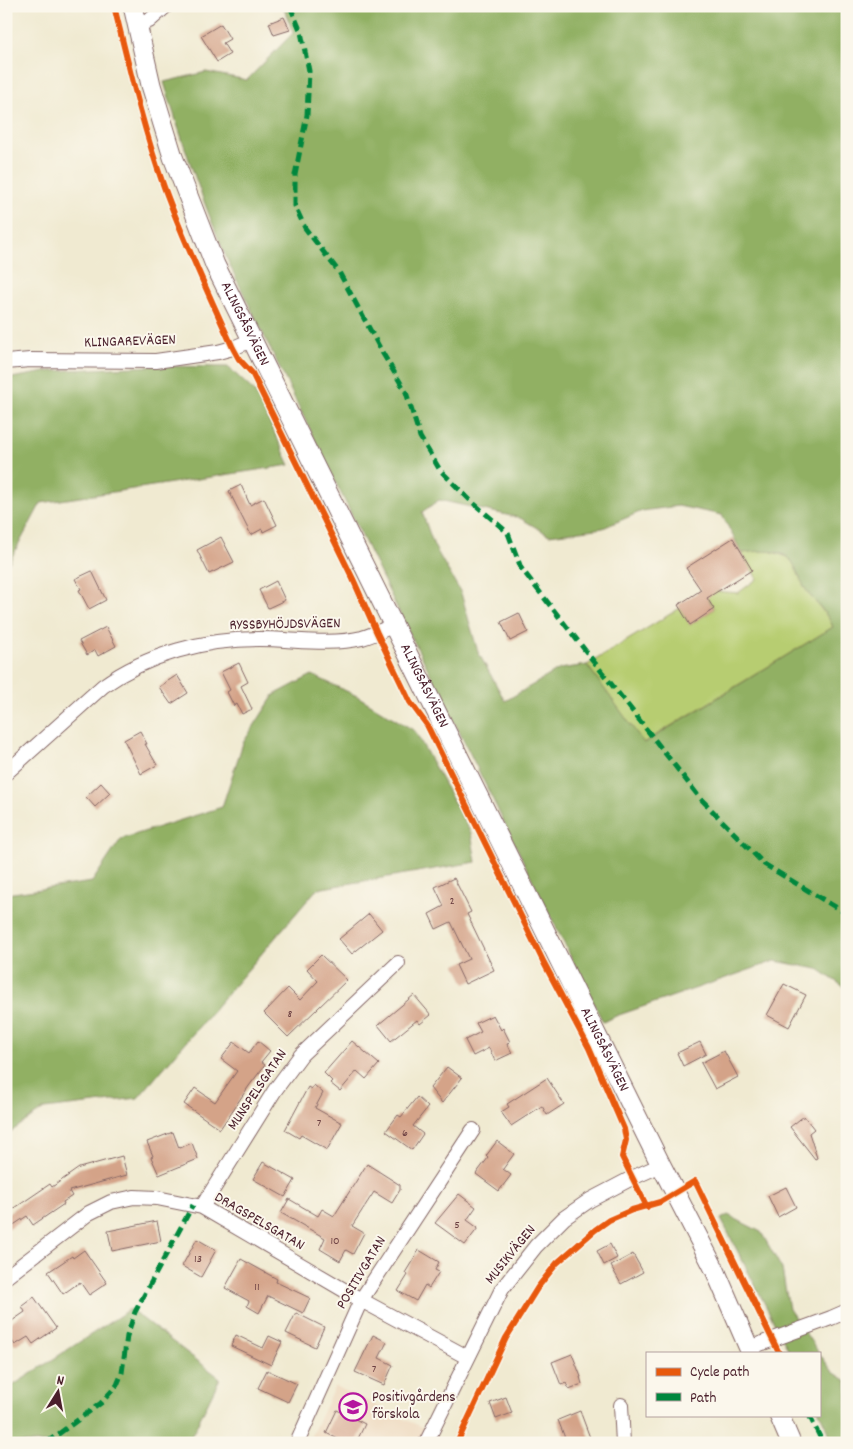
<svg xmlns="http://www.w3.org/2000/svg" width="853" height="1449" font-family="Dekko,sans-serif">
<rect width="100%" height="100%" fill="#fbf7ec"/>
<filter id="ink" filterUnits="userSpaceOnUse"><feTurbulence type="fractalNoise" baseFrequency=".02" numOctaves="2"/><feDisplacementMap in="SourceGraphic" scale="10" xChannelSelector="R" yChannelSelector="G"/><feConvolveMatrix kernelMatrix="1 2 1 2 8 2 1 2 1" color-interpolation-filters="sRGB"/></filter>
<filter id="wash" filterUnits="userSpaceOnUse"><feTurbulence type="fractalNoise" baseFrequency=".0096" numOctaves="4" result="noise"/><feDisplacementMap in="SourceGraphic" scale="20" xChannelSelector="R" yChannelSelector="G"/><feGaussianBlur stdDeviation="1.12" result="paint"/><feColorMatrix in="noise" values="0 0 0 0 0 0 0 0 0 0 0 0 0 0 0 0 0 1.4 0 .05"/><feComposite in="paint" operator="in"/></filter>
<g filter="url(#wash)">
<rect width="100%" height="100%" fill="#f0ead1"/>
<path fill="#edd7bb" d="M335,1386l91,43 -6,14h-109l-3,-1z"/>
<path fill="#b7cd71" stroke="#80764e" d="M766,550l22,7 6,7 13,27 23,29 3,7 -190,116 -56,-78 93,-57 10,17 24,-16 -12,-19 36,3 19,-14 -15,-26z"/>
<path fill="#91b063" stroke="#6e6847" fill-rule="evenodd" d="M283,6h564v983l-29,-20 -43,-8 -159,55 -13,6 -161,-325 -39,-77 -173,-354c-26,-60 -47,-121 -66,-184l42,-10 41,8 46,-47zM439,500l81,18 29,17 54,-7 39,-17 36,-5 44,9 20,38c17,-2 43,-6 52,12 5,9 8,20 14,28 9,11 20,21 25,34l-189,116 -57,-78 -27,4 -55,32 -27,-49 -17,-59 -27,-47 -12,-34z
M154,366l74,1 27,25 35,73 -249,38 -35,65v-189l45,-8z
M312,675l45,21 58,35 56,102 5,29 -159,27 -179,209 -94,11 -38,26v-241l86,-12 29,-43 101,-32 21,-64 31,-48z
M728,1215l33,17 21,37 7,40 30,44h-29l-69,-134z
M130,1309l90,69 -32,65h-182v-53z
M819,1353l14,19 14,9v62h-20l2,-11 -10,-20z"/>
<g id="blocks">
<path fill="#d4a388" d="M284,17l6,13 -16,5 -5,-12z
M221,24l9,15 -7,4 7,11 -13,8 -16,-26z
M241,485l9,20 14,-7 13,27 -14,7 -1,-3 -11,6 -22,-44z
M221,537l13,25 -25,12 -12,-24z
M733,538l19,32 -45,28 7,11 -24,16 -12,-20 23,-15 -15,-22z
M92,571l14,29 -17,9 -10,-19 2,-1 -6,-10z
M276,581l9,19 -17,8 -9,-18z
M519,613l9,19 -18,9 -9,-19z
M106,627l10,19 -18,10 -3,-6 -8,5 -8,-14z
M239,663l9,19 -7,4 11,23 -10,5 -5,-10 -3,2 -7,-14 3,-2 -9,-18z
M177,675l11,18 -17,11 -12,-17z
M140,731l7,13h-2l12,21 -16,9 -17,-34z
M101,783l9,10 -15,14 -9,-10z
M454,878l17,34 -4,2 27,56 -29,14 -9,-19 13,-6 -18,-37 -15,7 -7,-15 15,-8 -9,-19z
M369,914l13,16 -30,24 -13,-15z
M321,955l26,25 -59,57 -24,-24 24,-25 12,12 18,-19 -11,-12z
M784,984l22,11 -17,32 -22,-12z
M414,995l17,20 -11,9 -3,-4 -26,21 -13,-16z
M493,1015l8,15 2,-2 7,14 -3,1 5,10 -17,8 -6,-13 -16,8 -8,-16 16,-8 -5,-9z
M258,1041l12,10 -9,11 4,3 -16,21 -29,43 -36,-25 11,-16 20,14 22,-31 -16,-12 13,-17 15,11z
M352,1041l27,23 -13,15 -9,-8 -17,20 -10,-8 2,-2 -8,-8z
M700,1042l6,12 -23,12 -6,-13z
M724,1051l14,26 -23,12 -14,-26z
M447,1067l15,11 -20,25 -12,-15z
M547,1078l17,26 -17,11 -5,-9 -31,20 -10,-14 8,-5 -2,-3z
M314,1085l9,8 -8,15 27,15 -15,27 -26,-15 -2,3 -14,-8 23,-43 3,2z
M417,1097l11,10 -15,19 10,8 -11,16 -26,-19 12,-16 3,2z
M804,1116l10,13 -5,4 8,25 -2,1 -25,-32z
M173,1132l6,16 13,-5 6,16 -39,16 -8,-18 2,-1 -6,-14z
M497,1141l17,13 -11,15 8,6 -12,16 -23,-17 12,-16 -2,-2z
M122,1156l5,19 -58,16 3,5 -9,6 1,2 -31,21 -6,-9 -21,14v-16l44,-30 2,3 27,-19z
M263,1162l32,18 -10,17 -32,-18z
M367,1164l33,21v5l-8,13 -18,-11 -22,34 12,7 -11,21 -7,-4 -6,11 -20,-12 5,-11 -44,-25 8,-14 29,17 4,-7 12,7z
M786,1187l10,20 -18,10 -10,-21z
M459,1194l17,13 -9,13 11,8 -13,17 -30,-22z
M157,1221l4,20 -49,10 -4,-20z
M197,1239l19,11 -15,27 -19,-11z
M610,1244l7,14 -13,7 -7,-14z
M84,1250l23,33 -18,12 -9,-13 -17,12 -15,-22 24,-16 1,2z
M419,1250l20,12 -4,8 4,2 -10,16 -4,-3 -9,16 -18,-10 10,-16 -3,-2z
M633,1254l10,18 -22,12 -10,-18z
M241,1259l36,20 -1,3 34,16 -7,15 -35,-17 -9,17 -12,-7 2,-5 -24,-13z
M34,1297l22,31 -23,16 -5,-7 -13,8 -9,-12v-8l19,-13 -3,-6z
M296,1313l28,14 -9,20 -29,-14z
M236,1335l27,13 6,-12 13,6 -11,23 -40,-19z
M373,1335l14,7 -8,16 14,7 -9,20 -29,-13z
M572,1354l9,23h-1l2,7 -13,5 -3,-6 -5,2 -9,-23z
M267,1370l30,14 -9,18 -30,-14z
M506,1397l6,16 -16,6 -6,-16z
M337,1410l28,14 -9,19h-10l-20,-10z
M580,1411l12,32h-25l-9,-23z"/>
</g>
</g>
<g filter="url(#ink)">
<use href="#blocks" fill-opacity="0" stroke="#846665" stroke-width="1"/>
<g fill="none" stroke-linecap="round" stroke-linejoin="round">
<g stroke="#846665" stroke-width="16">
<path id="street" d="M138,25l11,-4 17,-15
M6,362l24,-2 126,1 62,-9 15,-4 19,-8
M6,773l97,-87c45,-32 102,-47 156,-47 34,0 69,7 103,-1 11,-3 21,-8 32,-13
M202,1207l73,-117 26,-35 97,-92
M6,1277l83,-64 22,-11 23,-5 23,1 45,9 159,93 106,57
M749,1348l82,-30 16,-7
M621,1405l2,38
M297,1443l64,-143 112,-170
M426,1443l76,-154 34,-43 28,-28 26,-18 42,-22 29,-13"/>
</g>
<g stroke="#846665" stroke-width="21">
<g id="secondary">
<path id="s1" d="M133,6l18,79 22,72 42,108 446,900 54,105 36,83"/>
<path d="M779,1415l12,28"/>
</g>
</g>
<use href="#street" stroke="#fff" stroke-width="14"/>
<use href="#secondary" stroke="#fff" stroke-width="19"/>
<path stroke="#00873e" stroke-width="5" stroke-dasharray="10 5" stroke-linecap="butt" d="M290,6l11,26 8,39 -2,44 -12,60v31l10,22 34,44 43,80 24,40 14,45 20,33 31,31 37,32 13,35 179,230 64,66 83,50
M809,1415l14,28
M46,1443l55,-40 16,-18 5,-12 5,-37 8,-24 58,-107"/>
<g stroke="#fbf7ec" stroke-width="9">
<path id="cycleway" d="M114,6c15,61 29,122 50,181 20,55 45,108 69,161l6,11 13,14 101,206 24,54 33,69 17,23 117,238 45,85 35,81 2,11 -4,17 25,50
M457,1443l49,-105 32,-51 19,-24 38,-33 14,-10 23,-10 28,-8 35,-21 84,172"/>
</g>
<use href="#cycleway" stroke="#e8590c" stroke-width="6"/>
</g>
</g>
<defs>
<g id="school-ring" transform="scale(1.4375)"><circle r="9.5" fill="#fbf7ec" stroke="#b5179e" stroke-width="1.5"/><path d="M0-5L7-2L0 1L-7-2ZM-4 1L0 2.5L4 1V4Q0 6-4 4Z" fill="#b5179e"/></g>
</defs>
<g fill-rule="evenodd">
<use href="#school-ring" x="353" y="1407"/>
</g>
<g text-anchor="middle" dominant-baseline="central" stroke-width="4" stroke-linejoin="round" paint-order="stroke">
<g font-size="12" fill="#6c4042">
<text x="452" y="901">2</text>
<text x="290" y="1014">8</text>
<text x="319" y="1123">7</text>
<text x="405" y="1133">6</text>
<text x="457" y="1225">5</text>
<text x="335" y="1241">10</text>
<text x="198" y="1259">13</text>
<text x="257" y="1287">11</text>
<text x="374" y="1369">7</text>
</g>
<g font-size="15" fill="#4a1f2b" stroke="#fbf7ec">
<text stroke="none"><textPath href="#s1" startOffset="338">ALINGSÅSVÄGEN</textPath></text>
<text transform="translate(130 342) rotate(-2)">KLINGAREVÄGEN</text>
<text transform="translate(285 625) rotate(-1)">RYSSBYHÖJDSVÄGEN</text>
<text stroke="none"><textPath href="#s1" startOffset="742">ALINGSÅSVÄGEN</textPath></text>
<text stroke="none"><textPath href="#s1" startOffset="1148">ALINGSÅSVÄGEN</textPath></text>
<text transform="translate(258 1090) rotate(-56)">MUNSPELSGATAN</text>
<text transform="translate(259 1222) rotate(30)">DRAGSPELSGATAN</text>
<text transform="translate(511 1255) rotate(-51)">MUSIKVÄGEN</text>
<text transform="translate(362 1273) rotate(-59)">POSITIVGATAN</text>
</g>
<g font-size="15" fill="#4a1f2b" stroke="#fbf7ec" text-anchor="start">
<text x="372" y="1398">Positivgårdens<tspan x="372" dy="17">förskola</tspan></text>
</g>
</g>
<rect width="853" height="1449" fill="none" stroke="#fbf7ec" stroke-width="25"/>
<rect x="646" y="1352" width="175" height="65" fill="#fbf7ec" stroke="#b4a19f"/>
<rect x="656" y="1368" width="25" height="8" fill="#e8590c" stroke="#b4a19f"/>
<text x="690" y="1376" font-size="15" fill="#4a1f2b">Cycle path</text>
<rect x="656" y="1393" width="25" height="8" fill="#00873e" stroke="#b4a19f"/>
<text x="690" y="1402" font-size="15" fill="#4a1f2b">Path</text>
<g transform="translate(58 1392) rotate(11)" stroke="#fbf7ec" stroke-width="4" paint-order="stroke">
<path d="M0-4L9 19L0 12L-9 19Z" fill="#4a1f2b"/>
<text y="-8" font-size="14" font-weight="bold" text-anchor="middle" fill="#4a1f2b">N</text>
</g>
</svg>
